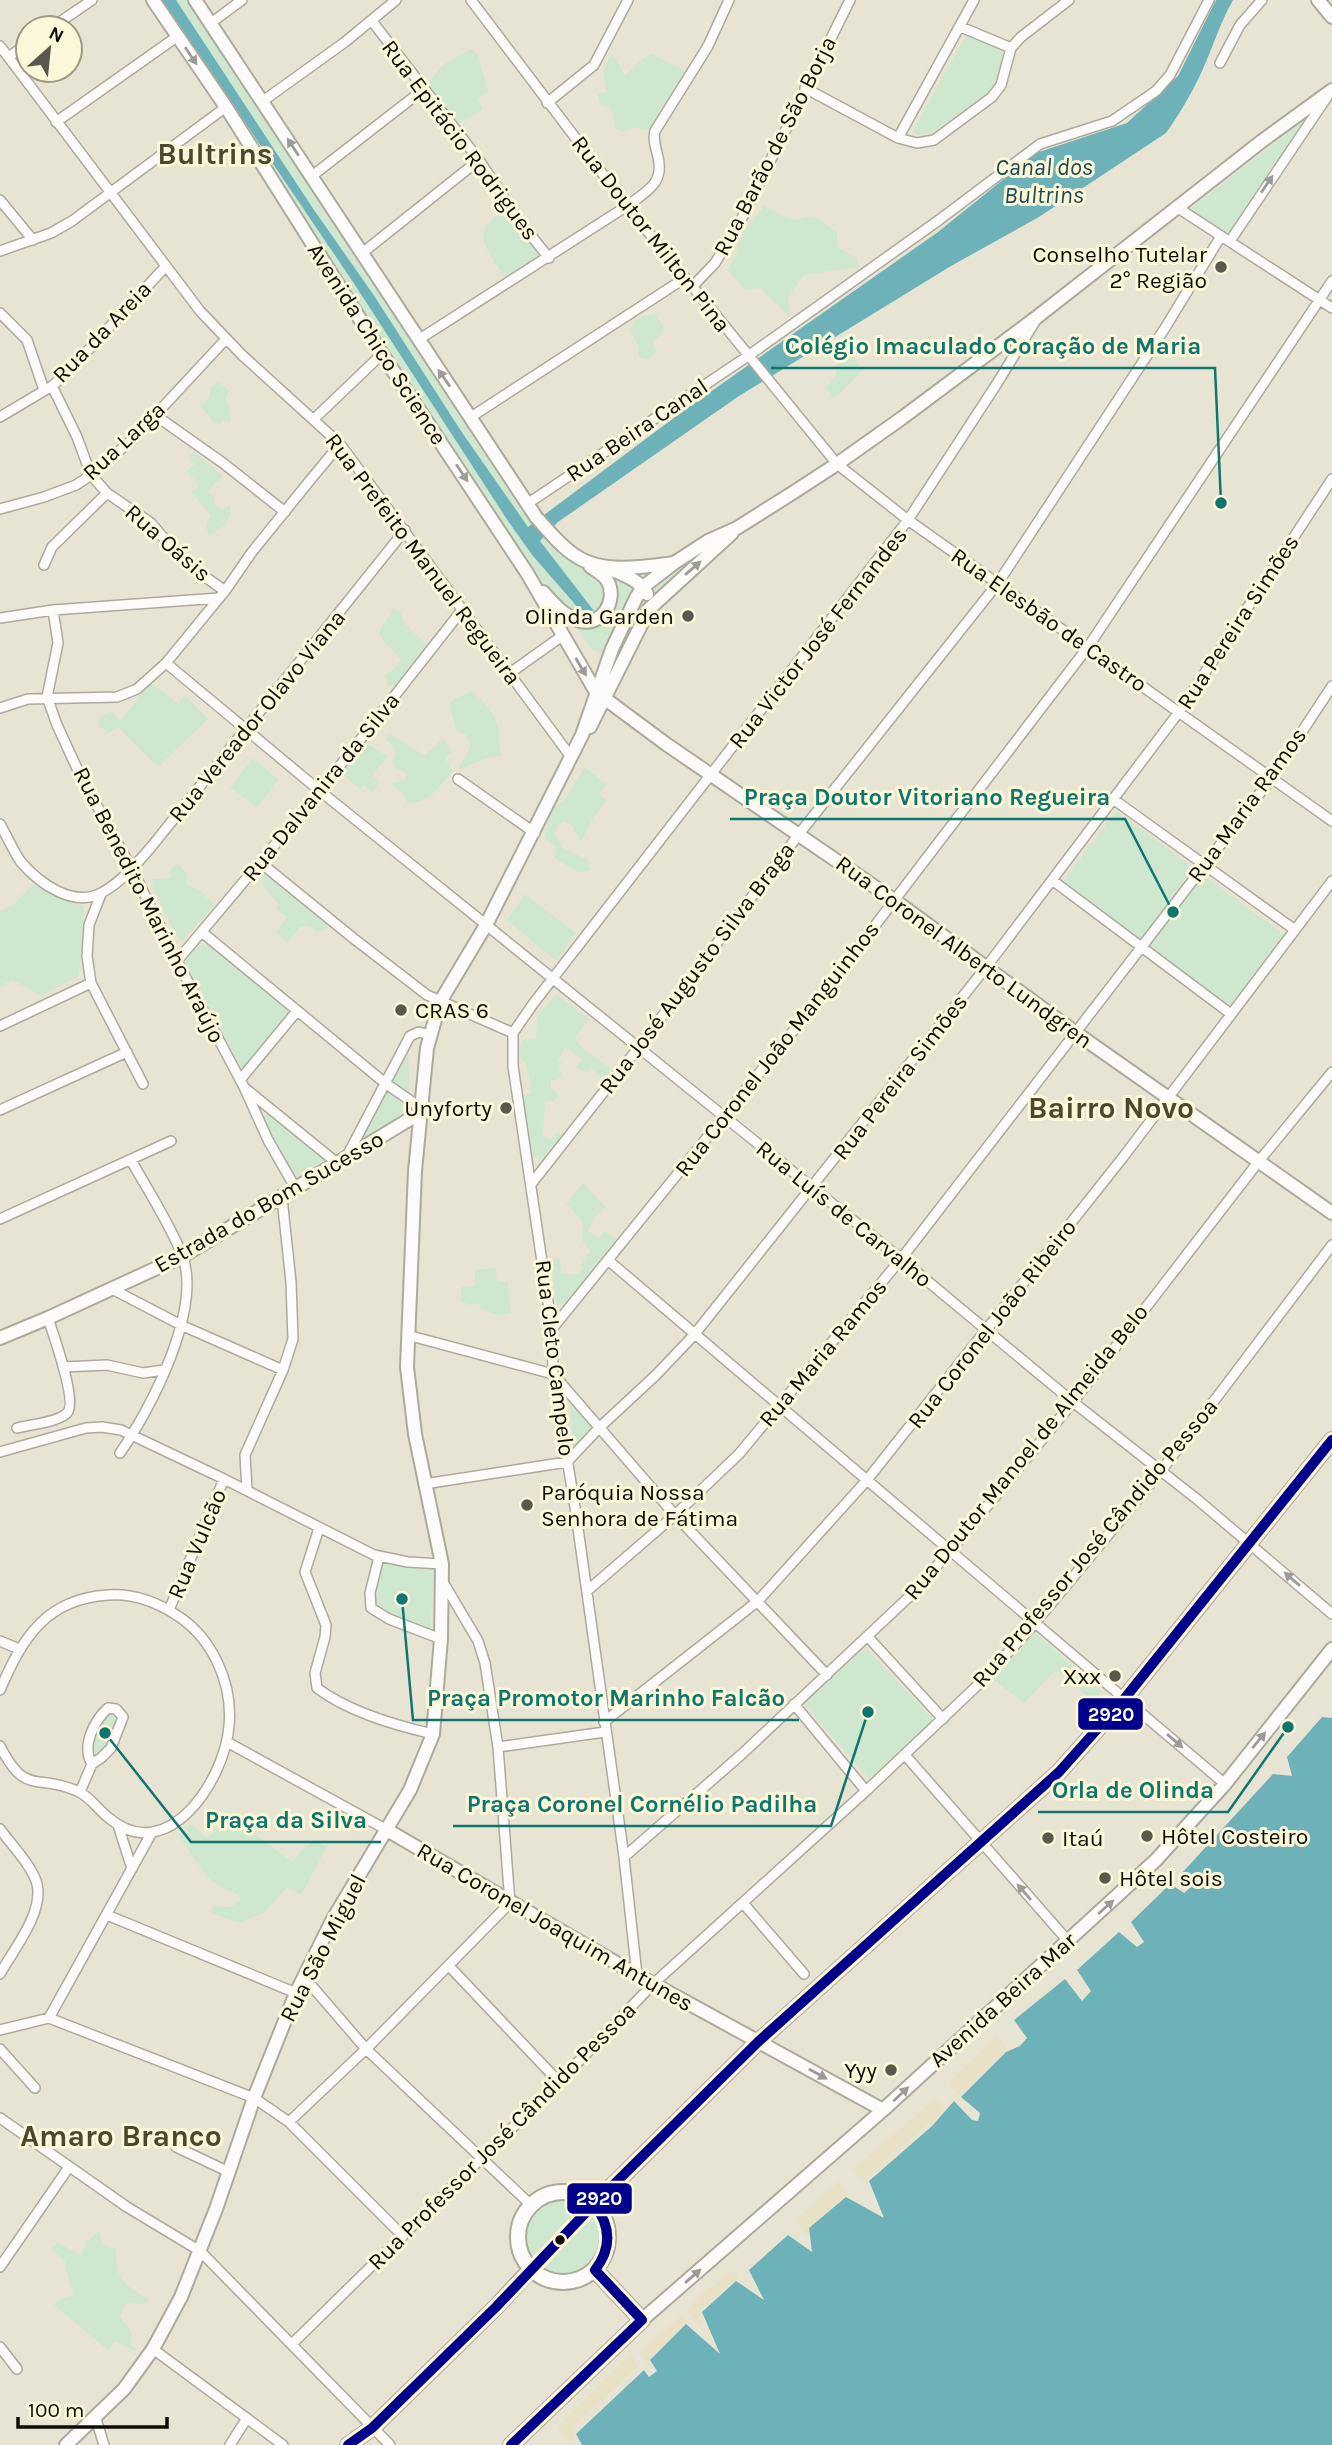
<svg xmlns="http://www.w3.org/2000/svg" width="1332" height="2445" font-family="Karla,sans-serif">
<rect width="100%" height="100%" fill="#e8e4d4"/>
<path fill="#cfe7ce" d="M157,0h34l363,545 20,17 28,17 5,11 -6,21 -17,6 -24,-14 -33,-34z
M969,30l39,23 -11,33 -56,40 -19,10 -10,-4z
M470,49l8,5 10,38 -10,6 5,12 -24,13 -20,-23 -10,-17c15,-24 20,-20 41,-34z
M612,54l10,14 2,8c10,-8 16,-17 27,-22l38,18 -40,58 -18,-3 -7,5 -10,-4c0,-13 0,-22 -14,-25l-2,-9 9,-2c-4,-15 -5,-26 5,-38z
M1318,109l-88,129 -42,-27z
M764,206l28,14 22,-4 23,16v15l20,11 2,9 -55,8 -16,24 2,18 -30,-29 -14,2 -19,-20 9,-15 3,-17z
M505,211l36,44 -36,22c-19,-28 -37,-46 0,-66z
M655,313l10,17 -12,12 4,10 -9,8 -9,-3 -1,-11 -9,-16 8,-11z
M846,351l17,19 -29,29 -9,-11 11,-13 2,-16z
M219,382l10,9 -4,7 4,10 2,14 -8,-1 -2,3 -8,-2 -12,-16 9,-10v-8z
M195,452l27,23 -2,6 -4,1 -8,9 7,7 -1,6 8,6 8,-5c3,17 -9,23 -21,32l-3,-12 4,-10 -18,-23 7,-6 -12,-15 8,-7 -7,-7z
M722,539l-71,62 -3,-14z
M606,571l32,15 -35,69 -12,-7 -16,-23 36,-10 7,-12 1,-16z
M394,607l8,7v7l25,24 -30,40 -9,1 -3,-11 10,-7 6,-9 -16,-16 -6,-11z
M151,683l28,21 6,-9 23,24 -50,48 -40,-40 -13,8 1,-5 -8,-3 1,-9 13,-7 8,10z
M472,691c25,22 27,31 29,65l-14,2 -29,12 13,-24 -5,-12 -9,-2 -8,-28c7,-8 15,-8 23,-13z
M390,734l34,21 19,-16 9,13 -7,6 8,13c-14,16 -23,32 -46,32l-4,-9 -12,-10 14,-5 2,-5 -10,-5 -6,-7 5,-11 -10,-12z
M363,741l24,15 -14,20 7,6 -8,11 -8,-8 -4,4 -21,-18z
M253,758l26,22 -22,27 -27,-19z
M585,767l22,18 -8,9 8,6 -15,20 -11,22 -9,-17 -9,-3 -6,4 -2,9 8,13 25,12 1,11 -11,1 -24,-14 2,-10 -11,-10 1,-9 8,-22 10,-6z
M1116,811l170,125 -56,72 -171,-121z
M178,864l9,10v11l11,4 17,16 -33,36 -8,-9 -24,-52 22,-3 -2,-7z
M259,869h4l65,55 -2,6 -10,2 -7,-6 -9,1 -13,16 -11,-10 11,-16 -11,-8 3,-4c-9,-10 -21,-23 -20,-36z
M33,884l51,23 -5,69 -38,20 -28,-16 -13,6v-75l13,-6z
M525,894l51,39 -20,28 -49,-41z
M204,944l9,3 77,66 -48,56 -57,-108 12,-14z
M556,994l33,25 -14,18 4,8 33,24 -7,12 -14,-14 -4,5 -11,-4 6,-9 -17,-12 -7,13 4,3 -4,7 5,3 -7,7h-5v8l8,7 -5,6 -9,1 -2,34 7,4 7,-8 5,4 -6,11 -5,-1 -6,11 -7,3 -12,-13 -5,-51 11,-3 -6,-31 -14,-7 11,-15 13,-1 1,-22z
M408,1051l2,53 -2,8 -50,32z
M266,1115l4,1 57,44 -31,17 -32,-58z
M583,1183l23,24 -13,12 -5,12 10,7 7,-7 13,9 -52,62 -9,4 -7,-46 10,-2 1,16h17l5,-5 -2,-6 9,-12 -8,-10 1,-19 -17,-19z
M495,1268l2,12 11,2 3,31 -12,3 -18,-7 -3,-6 -9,2 -8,-4v-14l14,-1v-16z
M569,1391l29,40 -24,22z
M382,1561l51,6 -2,66 -49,-19 -10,-9z
M1033,1631l69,61 -10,8 -36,-30 -32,33 -33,-25z
M865,1647l68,73 -64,59 -65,-75z
M110,1710l10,8 -17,36 -9,1 -5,-7 18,-37z
M191,1824l16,14c28,-30 60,7 86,24l7,-10 14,-12 13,7 -26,48 -14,-8 -22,25 -25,11 -30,-10 3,-7 19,1 9,-8c-6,-9 -10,-7 -19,-11 -17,-9 -33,-38 -44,-54z
M521 2238a41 41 0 1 1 82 0a41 41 0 1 1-82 0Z
M99,2231l4,13 13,5c0,34 9,34 34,52l-8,3 -16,-1 -6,13 12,18 -3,10 10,5 -7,1 -18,-9 -5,10 -55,-46 6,-6 14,-4 -7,-20 -2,-14 -14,-12 7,-6 23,12 6,-13z"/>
<path fill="#e9e1c6" d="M997,2036l10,12 -48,47 -11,-12z
M935,2099l11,10 -78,68 -1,9 -14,-17z
M839,2181l8,15 -38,29 -2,12 -12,-17z
M734,2270l5,8 -40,32 3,17 -15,-16 11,-14z
M683,2314l5,8 -39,37 -1,5 -8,-11z
M632,2355l6,12 -65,59 2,19 -18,-18 68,-68z"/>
<path fill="#6eb2b9" d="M162,0h14l138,210 59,84 88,137 67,96 155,-116 255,-179 98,-79 91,-30 51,-47 38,-76h17c-13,23 -20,47 -31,71 -10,22 -22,42 -36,62l-127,84 -88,49 -212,130 -181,126 -18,19 54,70 -14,-1 -47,-54 -25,-35 -155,-239z
M1322,1717l10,1v727h-750l-6,-11 68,-64 5,7 8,-6 -7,-11 36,-36 34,30 -18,-42 34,-31 28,19 -15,-30 39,-35 24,17 -3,-24 37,-31 38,21 -15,-37 63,-55 22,-25 18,19 6,1 2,-8 -19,-16 45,-45 14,-6 7,-8 -13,-18 51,-41 17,22 9,-10 -14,-21 42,-38 18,15 7,-5 -13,-20 39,-38 14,9 9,-8 -12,-11 92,-100 19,2 -5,-19z"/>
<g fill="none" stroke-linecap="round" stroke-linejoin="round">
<g stroke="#adaa9d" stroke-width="12">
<path id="street" d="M471,0l156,206 210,258 71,56 424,301
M372,21l107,139 42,63 28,35
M211,23l31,-23
M961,27l50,21
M51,28l41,-28
M0,46l200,265 42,44 98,89 231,313
M8,57l20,-13
M1220,63l20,-38 22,-25
M805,88l93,50 19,5 17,-3 58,-43 9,-12 10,-37 10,-11 48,-37
M263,101l82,-59 51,-42
M547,103l47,-38 34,-65
M56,122l122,-86
M898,138l76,-138
M312,176l112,-87
M0,200l33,40
M1178,208l154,100
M1230,241l97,-144
M0,251l51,-18 21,-12 154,-114
M361,254l118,-94
M692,287l23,-24 25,-41 110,-222
M0,313l27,27 17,50
M418,340l209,-134c21,-16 39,-23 30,-53 -2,-8 -4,-13 -2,-22l53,-85 21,-46
M52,386l25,51 14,38 16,18 44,30 32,38 42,30
M155,415l68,48 62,49
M0,417l52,-31 14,-12 100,-108
M471,417l214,-139
M314,419l68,-65
M527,504l221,-148 191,-136 101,-76 72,-23 44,-30 14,-16 39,-75
M0,509l44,-12 32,-12 15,-10 43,-37 92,-99
M44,565l8,-18 55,-54
M53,610l5,33 -11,54 10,28 24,52 51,92 45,92 67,126 24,53 28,49
M0,618l53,-8 166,-12
M166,663l154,128 581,468 172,143 125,98 134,114
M510,673l52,-37
M0,708l28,-9 89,-2 20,-8 29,-26 59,-72 27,-39 55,-68 33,-40
M458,779l77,54
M1113,799l182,131
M0,824c7,12 13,27 21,38 18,21 52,46 80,31 20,-10 37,-31 51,-47l253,-316
M261,863l92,75 74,57 86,38
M1052,880l179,134
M101,894l-12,31 -2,31 4,27 52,101
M203,933l182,150 36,25
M177,961l143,-170 142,-181
M0,1026l91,-43
M240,1080l57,-69
M246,1089l91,74
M0,1110l127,-58
M347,1156l63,-120 9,-4 11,3
M532,1183l107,-136 160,-213 199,-251 167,-255 56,-92
M0,1219l171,-78
M609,1261l616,523
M112,1289l71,37 100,44
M552,1329l263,-325 273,-357 244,-366
M407,1335l146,39 122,141 152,160
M63,1367l44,-2 36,8 21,-3
M17,1428c15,-4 37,-5 49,-14 13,-9 -13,-80 -18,-96
M0,1452l86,-24 16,-1 19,3 103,49 150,76 34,7 34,2
M120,1453c31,-44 83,-145 62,-198 -13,-33 -34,-64 -51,-95
M424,1484l143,-22 33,-35 56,-52 38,-40 293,-369 192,-254 153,-233
M247,1490l-2,-35 38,-85 10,-31 -2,-57 -9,-84
M319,1528l-14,44 21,53 -1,12 -10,36 2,15c32,24 77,37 116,46
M379,1557l-9,36 1,15 18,11 52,20
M587,1591l88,-76 64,-61 162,-195 370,-480 61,-93
M169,1610l55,-131
M868,1637l75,82
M0,1641l19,8
M0,1690c23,-53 46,-91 108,-95 26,-2 49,7 70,21 35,23 55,68 51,110 -4,53 -61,142 -120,92 -11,-8 -19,-22 -32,-27 -41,-18 -51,6 -77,-45
M794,1704l72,87
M604,1722l154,-121 109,-121 257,-324 208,-275
M227,1742l160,88
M498,1747l107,-15
M905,1755l163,186
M80,1792l12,-28 9,-6 10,-10 12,-31 -7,-8 -8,-1c-14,13 -27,38 -16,56
M118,1825l14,44
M0,1829c10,14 33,38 37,55 7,29 -24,66 -37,90
M624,1857l118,-103 169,-159 40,-45 122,-148 186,-241 73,-89
M743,1903l61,71
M107,1915l189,78
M449,1966l110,116
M637,1975l-13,-118 -49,-350 -22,-133 -1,-45 -39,-263v-33l20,-29 375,-484 88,-135 40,-65
M304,1977l62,72 165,156
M49,2018l102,-184
M0,2030l49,-12 205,80 35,24 114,114
M0,2049l35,39
M0,2118l127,89 73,44 190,194
M289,2122l77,-73 144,-146 -12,-156 -13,-84 -7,-22 -35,-59
M176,2147l53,25
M0,2267l69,-100
M292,2344l267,-262 94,-98 213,-193 115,-109 54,-59 126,-152 171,-226
M0,2347l17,22
M153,2349l130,96
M96,2419l8,26
M230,2445l17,-27"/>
</g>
<g stroke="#adaa9d" stroke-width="16">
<path id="secondary" d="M153,0l73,107 156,247 145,219 69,119 70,52 228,156 182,133 256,180
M195,0l341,517c12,13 24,29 40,39 26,18 68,11 98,7
M1318,0l14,17
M608,568c14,6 32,12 39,26
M543,592c10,11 20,23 34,28 24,9 42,-20 30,-40 -4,-6 -12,-10 -17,-14
M590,727l59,-118 83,-76
M0,1338l48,-20 135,-62 237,-143
M387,1830l250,145 246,135
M642,2320l241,-210 273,-250 69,-76 107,-135
M66,2445l58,-56 29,-40 28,-52 35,-88 38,-111 42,-105 37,-74 77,-129 23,-56 8,-95 1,-75 -27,-130 -8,-67 8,-196 12,-123 13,-46 46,-77 96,-190 30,-86 24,-51 7,-11 31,-24 34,-22 29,-13 57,-36 43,-28 65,-46 135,-101 225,-176 70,-51"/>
</g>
<g stroke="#adaa9d" stroke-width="18">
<path id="primary" d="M518 2237a45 45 0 1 1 90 0a45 45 0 1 1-90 0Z
M594,2204l165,-163 300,-269 66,-74 207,-258
M348,2445l24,-17 124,-121 35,-38
M511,2445l131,-125 -47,-50"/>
</g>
<use href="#street" stroke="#fcfbf9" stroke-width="9"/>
<use href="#secondary" stroke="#fcfbf9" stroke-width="12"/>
<use href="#primary" stroke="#fcfbf9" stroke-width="14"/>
<g stroke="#fdf7d9" stroke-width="16">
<path id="bus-1" d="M348,2445l24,-17 124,-121 98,-103 165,-163 300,-269 66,-74 207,-258
M511,2445l131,-125 -47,-50c17,-22 16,-44 -1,-66"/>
</g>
<use href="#bus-1" stroke="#00008b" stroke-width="10"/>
</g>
<defs><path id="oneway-solid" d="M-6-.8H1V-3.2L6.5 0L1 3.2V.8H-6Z" transform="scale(1.75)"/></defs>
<g fill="#9d9b97">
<use href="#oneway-solid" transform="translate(191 56) rotate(56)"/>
<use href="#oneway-solid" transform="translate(293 147) rotate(-123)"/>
<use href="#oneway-solid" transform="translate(1267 184) rotate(-56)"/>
<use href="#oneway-solid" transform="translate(444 378) rotate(-125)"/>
<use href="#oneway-solid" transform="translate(462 473) rotate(56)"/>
<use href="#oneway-solid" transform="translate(693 568) rotate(-41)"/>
<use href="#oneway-solid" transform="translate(581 667) rotate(59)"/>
<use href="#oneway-solid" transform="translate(1292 1579) rotate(-139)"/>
<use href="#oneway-solid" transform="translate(1259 1740) rotate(-51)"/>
<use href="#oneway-solid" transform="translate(1175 1741) rotate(41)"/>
<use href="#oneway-solid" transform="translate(1024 1892) rotate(-131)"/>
<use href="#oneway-solid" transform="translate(1106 1907) rotate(-42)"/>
<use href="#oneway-solid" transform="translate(818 2074) rotate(29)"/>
<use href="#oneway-solid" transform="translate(901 2094) rotate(-43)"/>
<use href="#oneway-solid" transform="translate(693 2276) rotate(-41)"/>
</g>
<g fill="#5a584d" stroke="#fdf7d9" stroke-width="2.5">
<circle cx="1221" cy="267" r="7"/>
<circle cx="688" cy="616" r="7"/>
<circle cx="401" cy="1010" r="7"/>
<circle cx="506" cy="1108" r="7"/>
<circle cx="527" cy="1505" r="7"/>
<circle cx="1115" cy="1676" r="7"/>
<circle cx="1147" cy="1836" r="7"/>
<circle cx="1048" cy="1838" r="7"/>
<circle cx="1105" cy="1878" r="7"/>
<circle cx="891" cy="2070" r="7"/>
</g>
<circle fill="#0e0c04" stroke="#fdf7d9" stroke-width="2.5" cx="560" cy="2240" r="6"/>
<g text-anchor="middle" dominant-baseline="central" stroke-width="6" stroke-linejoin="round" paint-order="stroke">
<g font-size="23" fill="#0e0c04" stroke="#fdf7d9">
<text transform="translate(460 140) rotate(53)">Rua Epitácio Rodrigues</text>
<text transform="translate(775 146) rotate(-63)">Rua Barão de São Borja</text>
<text transform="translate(651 234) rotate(52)">Rua Doutor Milton Pina</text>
<text transform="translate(102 332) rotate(-46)">Rua da Areia</text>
<text transform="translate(377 344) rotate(57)">Avenida Chico Science</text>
<text transform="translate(637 430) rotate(-34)">Rua Beira Canal</text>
<text transform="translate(124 441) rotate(-43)">Rua Larga</text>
<text transform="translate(168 543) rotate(41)">Rua Oásis</text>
<text transform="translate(423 559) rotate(53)">Rua Prefeito Manuel Regueira</text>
<text transform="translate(1049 620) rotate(35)">Rua Elesbão de Castro</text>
<text transform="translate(1238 622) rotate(-57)">Rua Pereira Simões</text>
<text transform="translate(818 638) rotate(-52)">Rua Victor José Fernandes</text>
<text transform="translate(257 716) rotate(-51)">Rua Vereador Olavo Viana</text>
<text transform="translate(321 787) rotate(-51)">Rua Dalvanira da Silva</text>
<text transform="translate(1247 805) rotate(-54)">Rua Maria Ramos</text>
<text transform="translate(149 905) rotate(63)">Rua Benedito Marinho Araújo</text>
<text transform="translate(964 952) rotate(36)">Rua Coronel Alberto Lundgren</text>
<text transform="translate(697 968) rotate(-53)">Rua José Augusto Silva Braga</text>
<text transform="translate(777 1049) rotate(-52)">Rua Coronel João Manguinhos</text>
<text transform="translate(900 1077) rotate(-52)">Rua Pereira Simões</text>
<text transform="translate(269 1202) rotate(-30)">Estrada do Bom Sucesso</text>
<text transform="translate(844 1214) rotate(39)">Rua Luís de Carvalho</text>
<text transform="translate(992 1324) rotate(-52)">Rua Coronel João Ribeiro</text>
<text transform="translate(823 1353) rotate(-50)">Rua Maria Ramos</text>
<text transform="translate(555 1358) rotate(83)">Rua Cleto Campelo</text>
<text transform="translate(1026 1452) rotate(-51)">Rua Doutor Manoel de Almeida Belo</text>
<text transform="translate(1095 1543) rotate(-50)">Rua Professor José Cândido Pessoa</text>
<text transform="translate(197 1544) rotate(-67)">Rua Vulcão</text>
<text transform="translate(555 1927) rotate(30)">Rua Coronel Joaquim Antunes</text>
<text transform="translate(323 1948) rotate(-63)">Rua São Miguel</text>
<text transform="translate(1003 2000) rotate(-42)">Avenida Beira Mar</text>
<text transform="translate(502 2136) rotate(-45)">Rua Professor José Cândido Pessoa</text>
</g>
<g font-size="23" fill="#0e0c04" stroke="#fdf7d9" text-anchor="end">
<text x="1207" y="254">Conselho Tutelar<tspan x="1207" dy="26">2° Região</tspan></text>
<text x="674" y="616">Olinda Garden</text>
<text x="415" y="1010" text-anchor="start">CRAS 6</text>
<text x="492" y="1108">Unyforty</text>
<text x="541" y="1492" text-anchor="start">Paróquia Nossa<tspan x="541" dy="26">Senhora de Fátima</tspan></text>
<text x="1101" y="1676">Xxx</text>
<text x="1161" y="1836" text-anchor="start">Hôtel Costeiro</text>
<text x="1062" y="1838" text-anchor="start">Itaú</text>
<text x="1119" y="1878" text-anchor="start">Hôtel sois</text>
<text x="877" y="2070">Yyy</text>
</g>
<g font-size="24" font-style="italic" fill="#1f4a51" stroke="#fdf7d9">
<text x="1044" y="167">Canal dos<tspan x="1044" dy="28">Bultrins</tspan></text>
</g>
<g font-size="30" font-weight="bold" fill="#4c472e" stroke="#fdf7d9">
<text x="215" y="154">Bultrins</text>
<text x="1111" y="1108">Bairro Novo</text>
<text x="121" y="2136">Amaro Branco</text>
</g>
</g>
<path fill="none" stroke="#0f766e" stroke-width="2.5" d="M1221 503L1215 368H771M1173 912L1125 819H730M402 1599L413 1720H799M1288 1727L1228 1812H1038M868 1712L831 1826H453M105 1733L191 1842H381"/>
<g fill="#0f766e" stroke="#fdf7d9" stroke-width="2.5">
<circle cx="1221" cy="503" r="7"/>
<circle cx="1173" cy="912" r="7"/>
<circle cx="402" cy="1599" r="7"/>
<circle cx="1288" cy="1727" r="7"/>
<circle cx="868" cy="1712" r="7"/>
<circle cx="105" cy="1733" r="7"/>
</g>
<g font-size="24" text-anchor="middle" font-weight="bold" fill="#0f766e" stroke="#fdf7d9" stroke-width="6" stroke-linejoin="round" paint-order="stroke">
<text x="993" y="354">Colégio Imaculado Coração de Maria</text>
<text x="927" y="805">Praça Doutor Vitoriano Regueira</text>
<text x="606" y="1706">Praça Promotor Marinho Falcão</text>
<text x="1133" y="1798">Orla de Olinda</text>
<text x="642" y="1812">Praça Coronel Cornélio Padilha</text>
<text x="286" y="1828">Praça da Silva</text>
</g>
<g stroke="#fdf7d9" stroke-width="2.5">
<rect x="1077" y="1697" width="67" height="34" rx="7" fill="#00008b"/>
<rect x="566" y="2182" width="67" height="33" rx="7" fill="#00008b"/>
</g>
<g font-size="19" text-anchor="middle" font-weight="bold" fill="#fff">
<text x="1111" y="1721">2920</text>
<text x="599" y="2205">2920</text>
</g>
<g transform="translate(49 49) rotate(27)"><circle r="33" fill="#fdf7d9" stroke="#9d9984" stroke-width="2"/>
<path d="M0-5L12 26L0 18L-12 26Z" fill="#5a584d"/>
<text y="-10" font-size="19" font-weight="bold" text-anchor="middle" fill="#0e0c04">N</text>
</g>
<path d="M18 2417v10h149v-10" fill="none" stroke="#0e0c04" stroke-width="3.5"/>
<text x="28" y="2417" font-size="21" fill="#0e0c04" stroke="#fdf7d9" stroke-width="5" paint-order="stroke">100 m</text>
</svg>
